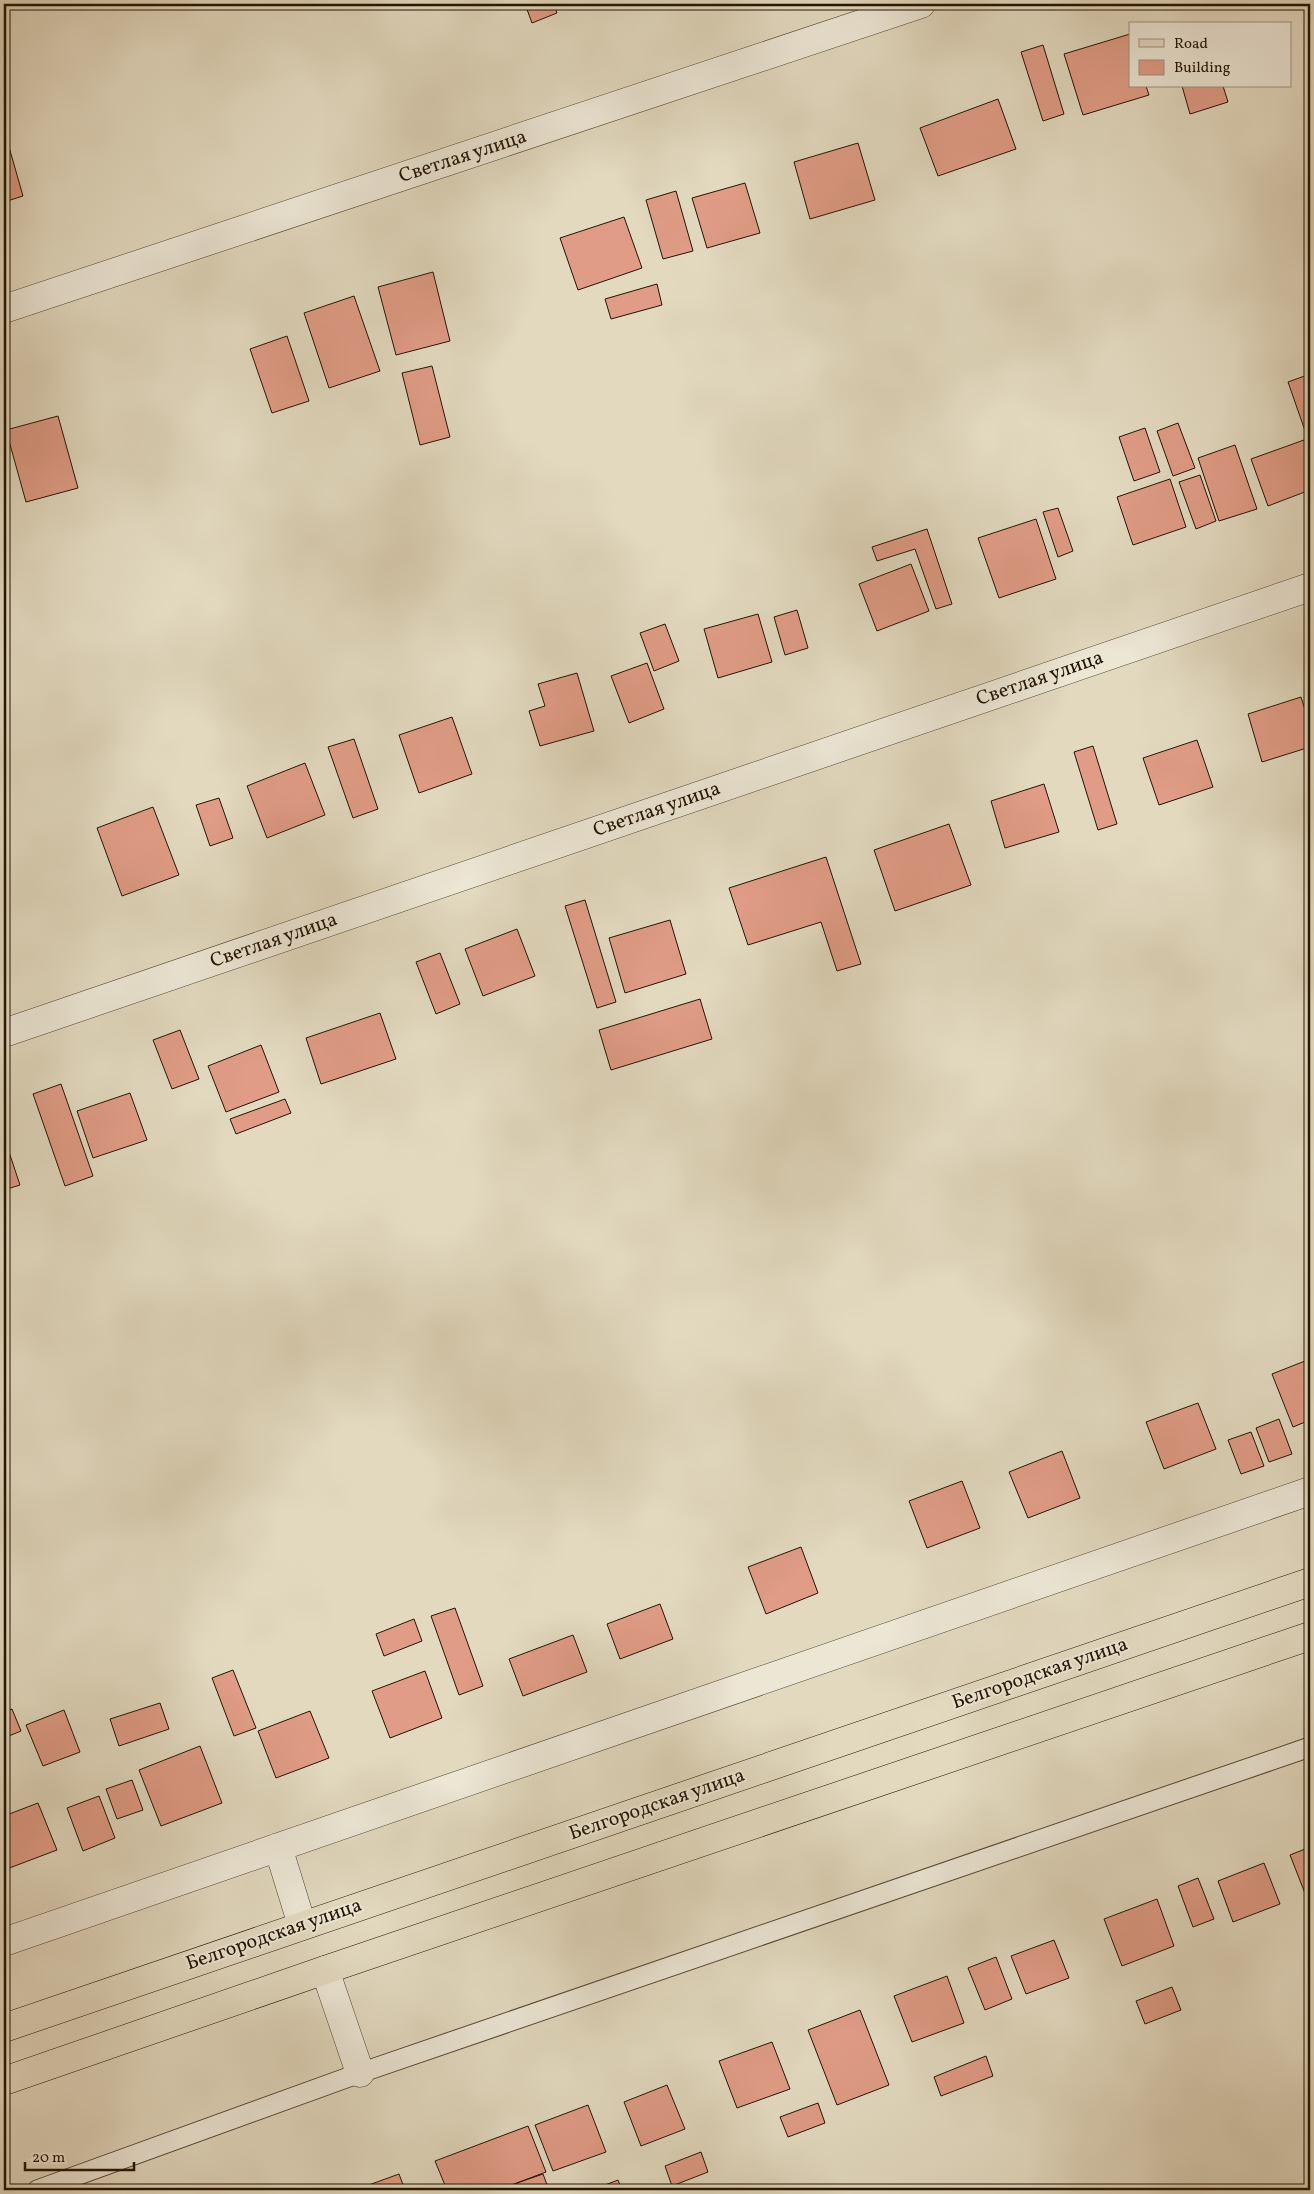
<svg xmlns="http://www.w3.org/2000/svg" width="1314" height="2194" font-family="Vollkorn,serif">
<rect width="100%" height="100%" fill="#e2d9bf"/>
<filter id="stains"><feTurbulence type="fractalNoise" baseFrequency=".004" numOctaves="4"/><feColorMatrix values="0 0 0 0 .2 0 0 0 0 .09 0 0 0 0 .02 0 0 0 .5 -.17"/></filter>
<radialGradient id="worn" r=".72"><stop offset=".6" stop-color="#630" stop-opacity="0"/><stop offset="1" stop-color="#630" stop-opacity=".3"/></radialGradient>
<path fill="#e09c86" stroke="#231400" d="M525,4h29l3,9 -25,10z
M1130,34v52h16l3,9 -66,20 -19,-61z
M1043,45l21,69 -21,7 -22,-69z
M1182,86h41l5,16 -38,12z
M998,99l18,50 -78,27 -18,-48z
M5,133l18,63 -19,6v-68z
M858,143l17,57 -65,19 -16,-57z
M745,183l15,50 -53,15 -15,-50z
M676,191l17,60 -30,8 -17,-59z
M624,217l18,51 -64,22 -18,-52z
M433,272l17,69 -54,14 -18,-68z
M657,284l5,21 -51,14 -6,-20z
M354,296l26,75 -51,17 -25,-75z
M287,336l22,65 -37,12 -22,-64z
M432,366l18,71 -30,8 -18,-72z
M1310,374v71l-22,-63z
M58,416l20,72 -52,14 -20,-72z
M1178,423l17,45 -22,8 -16,-45z
M1145,428l15,44 -26,9 -15,-44z
M1304,440l6,17v33l-42,16 -17,-47z
M1235,445l22,64 -38,12 -21,-63z
M1200,475l16,46 -20,8 -17,-47z
M1170,479l16,48 -53,18 -16,-48z
M1058,508l15,43 -15,6 -15,-45z
M1036,519l20,60 -57,19 -21,-60z
M927,529l25,75 -16,5 -21,-60 -38,12 -5,-14z
M911,564l18,47 -52,20 -18,-47z
M797,610l11,38 -23,7 -11,-38z
M758,614l14,48 -54,16 -14,-49z
M665,624l14,37 -25,10 -14,-38z
M647,663l17,46 -35,14 -18,-47z
M577,673l17,58 -54,15 -11,-35 16,-5 -7,-22z
M1301,697l9,29v21l-48,15 -14,-48z
M452,717l20,57 -53,19 -20,-58z
M354,739l24,70 -25,9 -25,-71z
M1197,740l16,47 -54,18 -16,-47z
M1093,746l24,78 -19,6 -24,-78z
M305,763l20,52 -58,23 -20,-52z
M1044,784l15,48 -54,16 -14,-47z
M219,798l14,40 -23,8 -14,-41z
M153,807l26,68 -57,21 -25,-68z
M949,824l22,61 -76,26 -21,-61z
M826,857l35,107 -24,7 -16,-49 -73,23 -19,-57z
M585,900l31,102 -19,6 -32,-102z
M670,920l16,54 -61,19 -16,-55z
M517,929l18,47 -52,20 -18,-47z
M440,953l20,51 -24,10 -20,-52z
M700,999l12,40 -101,31 -12,-40z
M380,1013l16,46 -75,25 -15,-46z
M180,1030l19,49 -27,10 -19,-49z
M261,1045l18,47 -53,20 -18,-46z
M61,1084l32,92 -28,10 -32,-92z
M130,1093l17,47 -54,18 -16,-47z
M285,1099l6,14 -55,21 -6,-15z
M4,1137l16,48 -16,5z
M1310,1359v61l-17,7 -21,-53z
M1198,1403l18,46 -52,20 -18,-47z
M1279,1419l13,35 -23,8 -13,-34z
M1251,1432l13,34 -23,8 -13,-34z
M1062,1451l18,47 -52,20 -19,-46z
M962,1481l18,47 -53,20 -18,-47z
M801,1547l17,46 -52,21 -18,-47z
M660,1604l13,35 -53,20 -13,-35z
M455,1608l28,78 -24,9 -28,-79z
M414,1619l8,22 -38,15 -8,-22z
M573,1635l14,37 -64,24 -14,-37z
M233,1670l23,58 -22,8 -22,-58z
M425,1671l17,47 -52,20 -18,-47z
M160,1703l9,26 -50,17 -9,-27z
M12,1709l9,22 -17,7v-26z
M64,1710l16,42 -37,14 -17,-41z
M310,1711l19,47 -53,20 -18,-47z
M200,1746l22,57 -61,23 -22,-56z
M132,1780l11,30 -26,9 -11,-30z
M99,1796l16,42 -32,13 -16,-43z
M38,1803l19,47 -53,20v-54z
M1310,1847v53l-2,1 -18,-46z
M1264,1863l16,41 -47,18 -15,-41z
M1198,1878l16,41 -21,8 -15,-41z
M1157,1899l17,47 -52,20 -18,-47z
M1054,1940l15,38 -43,16 -15,-38z
M996,1957l16,42 -27,11 -17,-42z
M947,1976l17,47 -52,19 -18,-46z
M1172,1987l9,23 -36,14 -9,-23z
M860,2010l29,75 -52,20 -29,-75z
M772,2042l18,47 -53,19 -18,-47z
M986,2056l7,20 -52,20 -7,-19z
M667,2085l18,44 -44,17 -17,-44z
M818,2103l7,20 -37,14 -8,-20z
M588,2105l18,47 -53,19 -18,-46z
M528,2126l18,46 -48,18h-51l-12,-29z
M701,2152l7,20 -36,14 -7,-20z
M399,2174l6,16h-50z
M543,2174l6,16h-30l-2,-7z
M618,2180l4,10h-30z"/>
<g fill="none" stroke-linecap="round" stroke-linejoin="round">
<g stroke="#534530" stroke-width="21">
<path id="lane" d="M37,2190l323,-117 950,-326"/>
</g>
<g stroke="#534530" stroke-width="29">
<path id="street" d="M4,309l917,-305
M4,1033l1306,-446
M278,1847l24,78
M4,1942l1306,-451
M325,1970l35,103"/>
</g>
<g stroke="#231400" stroke-width="29">
<path id="primary" d="M4,2028l1306,-446
M4,2081l321,-111 985,-334"/>
</g>
<use href="#lane" stroke="#ece6d5" stroke-width="19"/>
<use href="#street" stroke="#ece6d5" stroke-width="28"/>
<use href="#primary" stroke="#e2d9bf" stroke-width="28"/>
</g>
<g text-anchor="middle" dominant-baseline="central" stroke-width="4" stroke-linejoin="round" paint-order="stroke">
<g font-size="20" fill="#231400" stroke="#ece6d5">
<text transform="translate(463 157) rotate(-18)">Светлая улица</text>
<text transform="translate(1040 679) rotate(-19)">Светлая улица</text>
<text transform="translate(657 810) rotate(-19)">Светлая улица</text>
<text transform="translate(274 941) rotate(-19)">Светлая улица</text>
<text transform="translate(1040 1674) rotate(-19)">Белгородская улица</text>
<text transform="translate(657 1805) rotate(-19)">Белгородская улица</text>
<text transform="translate(274 1935) rotate(-19)">Белгородская улица</text>
</g>
</g>
<rect width="1314" height="2194" fill="none" stroke="#e2d9bf" stroke-width="20"/>
<rect x="5" y="5" width="1304" height="2184" fill="none" stroke="#231400" stroke-width="2.5"/>
<rect x="10" y="10" width="1294" height="2174" fill="none" stroke="#231400"/>
<rect x="1129" y="22" width="162" height="65" fill="#ece6d5" stroke="#9c9280"/>
<rect x="1139" y="39" width="25" height="8" fill="#e2d9bf" stroke="#9c9280"/>
<text x="1174" y="48" font-size="15" fill="#231400">Road</text>
<rect x="1139" y="60" width="25" height="15" fill="#e09c86" stroke="#9c9280"/>
<text x="1174" y="72" font-size="15" fill="#231400">Building</text>
<path d="M25 2162v8h109v-8" fill="none" stroke="#231400" stroke-width="2.5"/>
<text x="32" y="2162" font-size="15" fill="#231400" stroke="#ece6d5" stroke-width="4" paint-order="stroke">20 m</text>
<rect width="100%" height="100%" filter="url(#stains)"/>
<rect width="100%" height="100%" fill="url(#worn)"/>
</svg>
